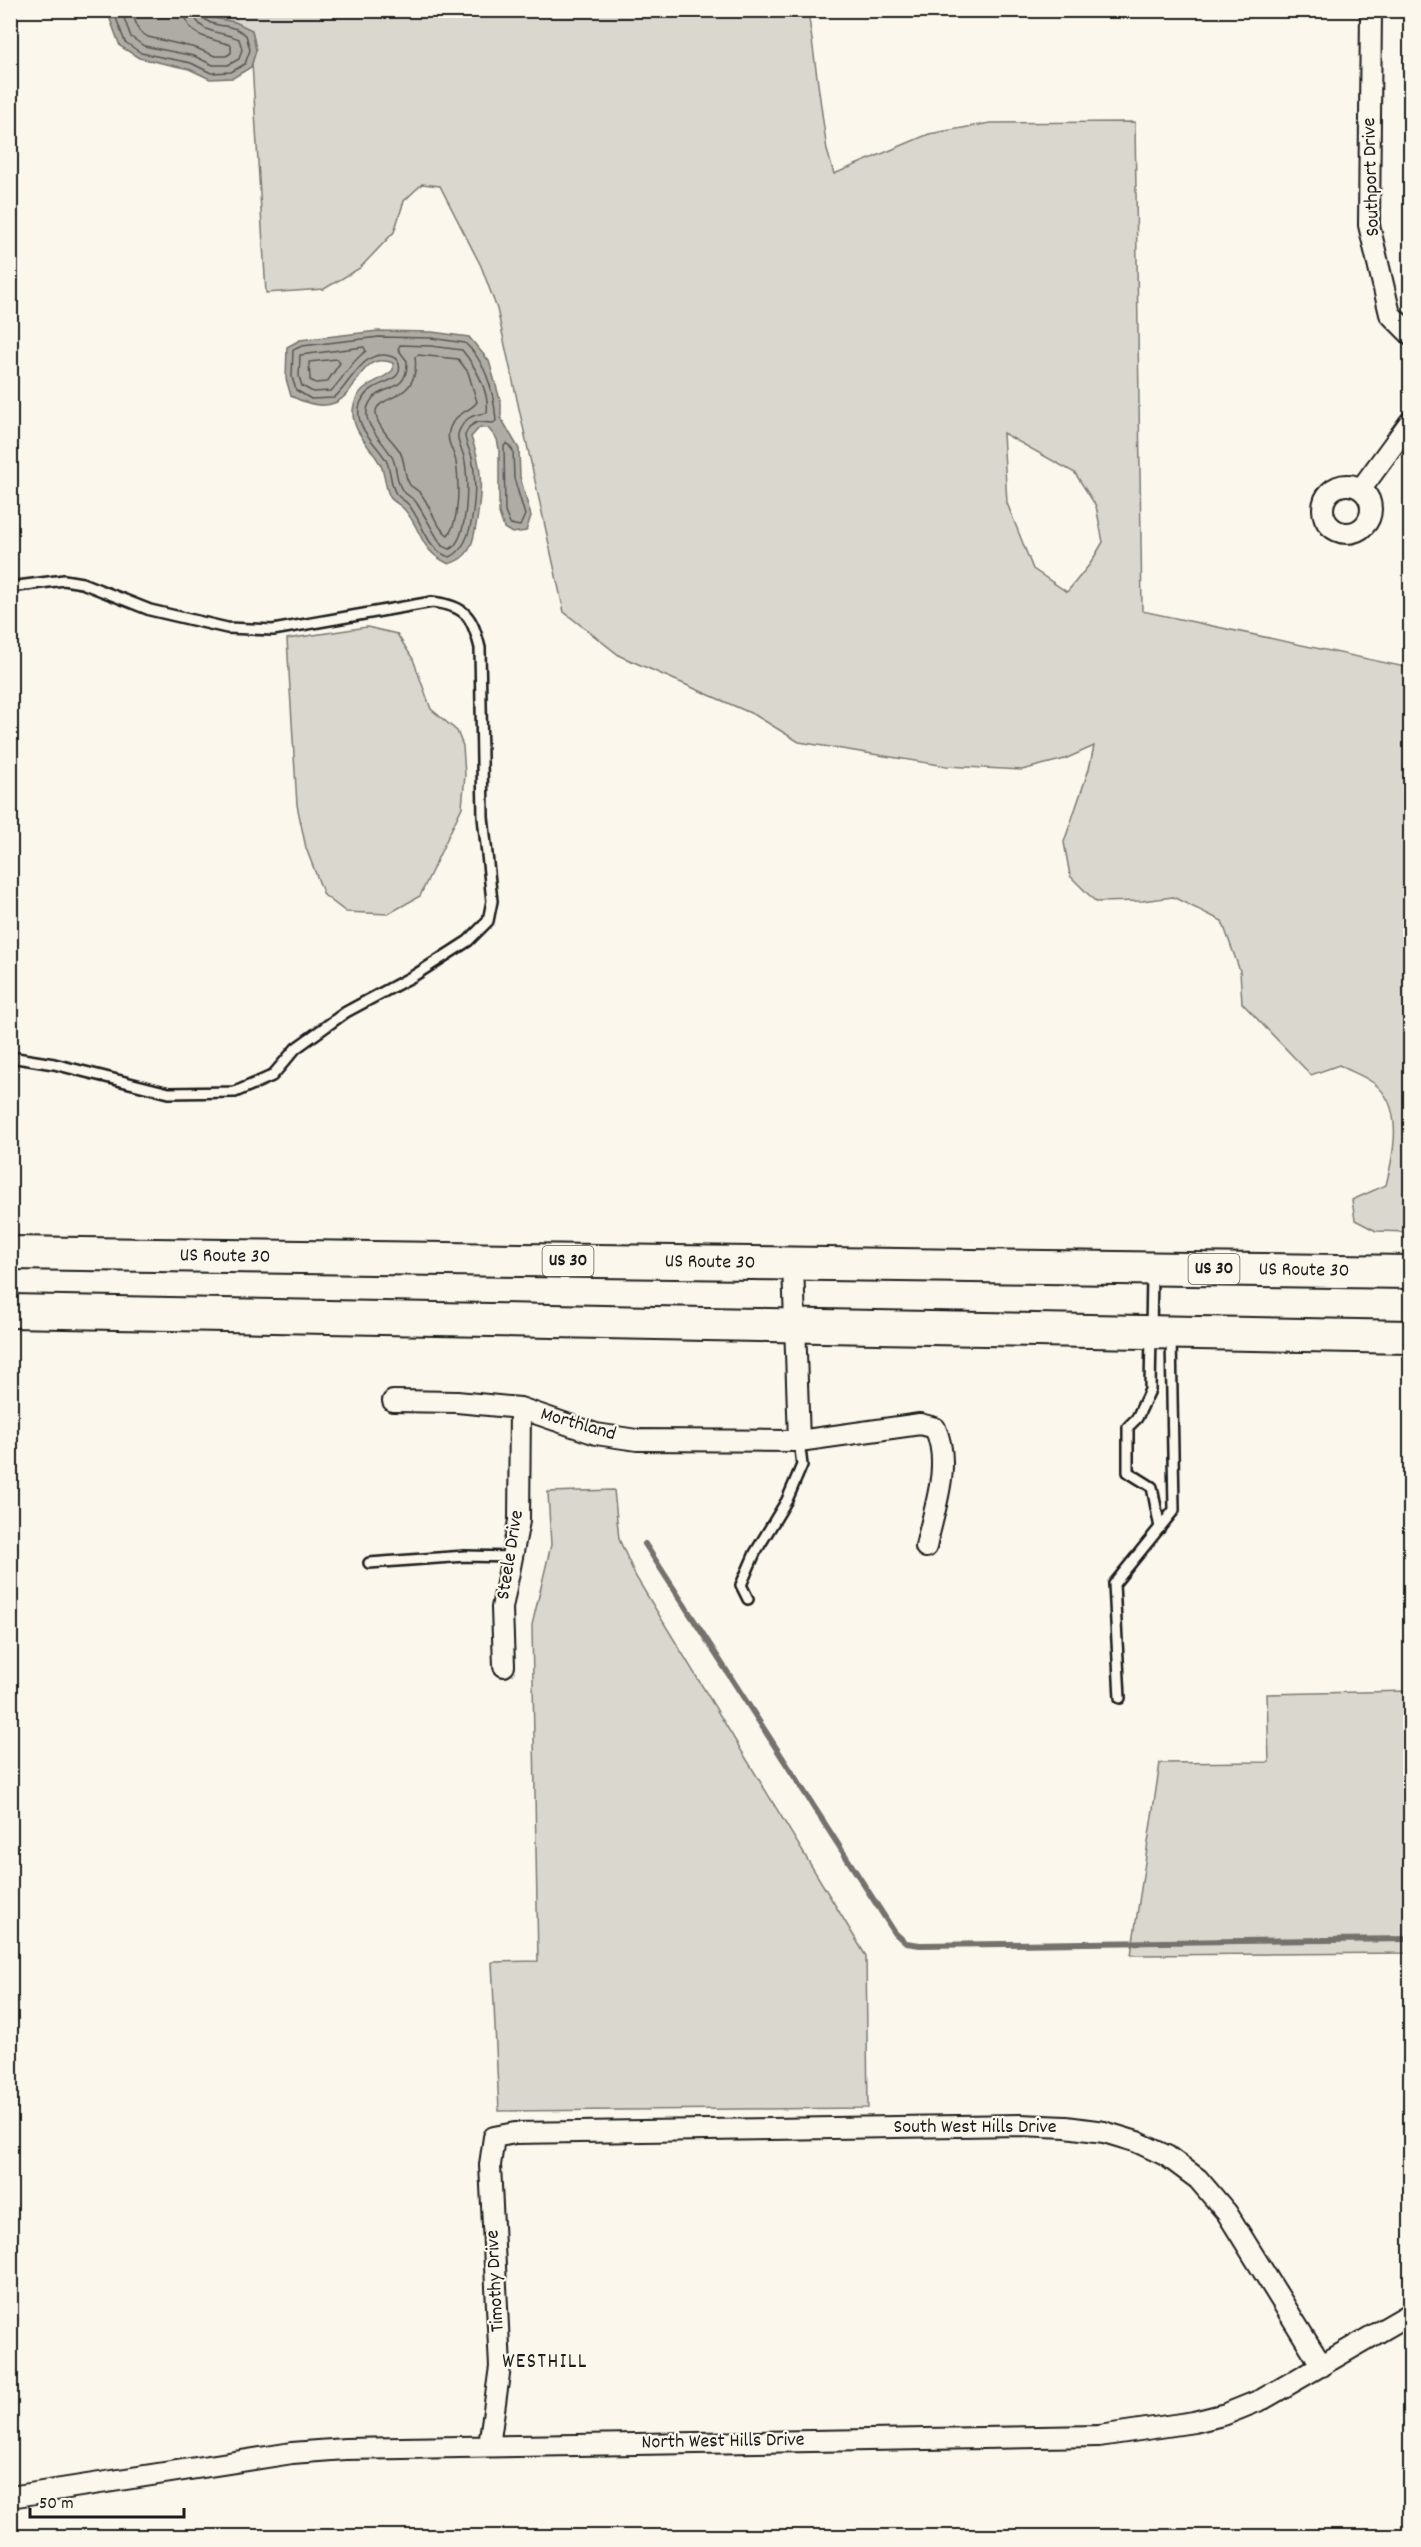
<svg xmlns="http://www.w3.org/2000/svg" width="1421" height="2547" font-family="Dekko,sans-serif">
<rect width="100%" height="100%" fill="#fbf7ec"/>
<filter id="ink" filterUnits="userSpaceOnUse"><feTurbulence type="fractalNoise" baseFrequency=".0167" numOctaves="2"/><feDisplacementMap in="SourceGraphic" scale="12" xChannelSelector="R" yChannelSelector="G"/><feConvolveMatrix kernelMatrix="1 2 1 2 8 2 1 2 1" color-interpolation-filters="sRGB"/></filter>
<g filter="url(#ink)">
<path fill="#dad7ce" stroke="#7b7a75" stroke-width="1.5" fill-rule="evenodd" d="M207,10l601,1 19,139 7,24 95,-40 61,-11 145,-1 7,489 268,57v564l-34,-1 -21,-11 -3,-20 34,-15c8,-31 19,-81 -14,-103 -10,-7 -22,-11 -33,-17l-28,10 -69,-72 -2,-32 -18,-50 -49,-24 -31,4 -46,1 -26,-26 -6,-34 25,-73 5,-23 -29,13 -43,11 -76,-4 -147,-24 -44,-27 -135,-59 -56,-44 -67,-303 -16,-43 -41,-80 -18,-2 -18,17 -10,31 -34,36 -36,21 -58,4 -14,-230 4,-13 -4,-19 -17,-9 -21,-4 -7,-5zM1003,433l72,40 21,33 7,36 -13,22 -23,28 -34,-23 -26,-66z
M367,627l30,7 16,25 18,50 26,22 6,15 2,29 -3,32 -42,89 -32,18 -42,-2 -22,-17 -18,-47 -9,-43 -10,-166z
M614,1490l5,49 17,38 230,379 2,152 -369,3 -7,-149 46,-1 -6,-336 19,-80 -3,-53z
M1410,1691v262l-279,2 29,-192 109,-1 -2,-68z"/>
<path fill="#afaca5" stroke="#74726e" stroke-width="1.5" d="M107,11h100v2l7,5 21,4 17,8 4,20 -5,17 -18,11 -23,1 -21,-10 -50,-11 -19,-12z
M378,331l54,1 37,5 20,24 12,42v15l18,31 1,28 11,39 -5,15 -14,2 -8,-5 -5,-15v-64l-2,-10 -9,-11 -8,-1 -9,10c12,31 11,51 6,83 -2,9 -3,23 -9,31 -4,7 -12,10 -19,13 -31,-14 -26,-34 -45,-55 -4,-5 -11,-7 -14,-12 -6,-11 -4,-25 -11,-35 -10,-17 -31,-35 -25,-57 6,-23 24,-21 39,-35v-7c-47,-17 -28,70 -102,33l-5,-17 1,-32 13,-7z"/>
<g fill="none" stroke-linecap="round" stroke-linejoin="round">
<path stroke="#575653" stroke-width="1.5" d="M113,10l12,32 16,11 50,10 20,10 20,-1 14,-8 5,-14 -4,-15c-4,-3 -8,-6 -13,-7 -12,-4 -30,-1 -32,-18
M121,10l10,27 13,9 50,10 19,9h15l11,-6 3,-10 -3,-10c-15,-8 -44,-4 -45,-29
M131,10l8,21 9,6 48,11 19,8h11l5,-3v-8c-20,-7 -46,-7 -46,-35
M379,337l52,1 34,5c22,20 29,49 31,78l-3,2 -16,-1 -8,5 -4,8c0,8 5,15 7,22 5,26 5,88 -22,100 -24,-6 -27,-36 -42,-53 -4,-5 -10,-6 -13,-12 -5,-10 -4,-22 -9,-32 -9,-16 -30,-30 -27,-52 1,-7 7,-16 13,-19 10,-8 36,-9 25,-30 -31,-17 -45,23 -63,39l-23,1 -15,-9 -4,-13 1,-27 9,-4z
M400,345l31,1 31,4c13,16 28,42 25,63 -15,1 -24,6 -29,21 -1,9 4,15 6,23 5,19 5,82 -14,92l-8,-3c-9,-15 -17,-30 -26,-44 -4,-5 -10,-7 -14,-12 -6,-9 -5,-22 -9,-31 -7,-17 -36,-36 -23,-57 10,-18 38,-7 37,-41l-9,-12z
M364,347l2,4c-17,12 -21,26 -35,40l-18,1 -11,-6 -3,-10 1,-21z
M418,355l40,4 10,13 9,30c-8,11 -23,10 -28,29 -3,11 5,20 7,31 3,18 4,59 -8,73 -13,-8 -17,-29 -27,-41 -3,-4 -8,-6 -11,-9 -7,-9 -4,-25 -11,-35 -7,-10 -24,-25 -23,-39 2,-16 45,-10 39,-54z
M337,359l3,4 -13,19 -11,1 -6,-3 -1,-18z
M507,443l6,8 1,27 11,37 -5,11 -10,-2 -5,-12 -1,-66z"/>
<path stroke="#74726e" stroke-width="6" d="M645,1544l250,389 11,10 14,2 490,-6"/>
<g stroke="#1c1c1c" stroke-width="14">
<path id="service" d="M10,587l54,-7 18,3 68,27 77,18 46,2 159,-28c34,4 40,14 48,46l3,169 9,84 -4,20 -20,20 -53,34 -69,37 -50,36 -24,28 -37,16 -66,1 -115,-29 -44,-7
M1152,1274l-2,116 -13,28 -9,9v45l24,15 8,41
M369,1563l96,-7 48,1
M748,1599l-7,-14 14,-32 32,-53 15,-35 -3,-24
M1120,1698l-6,-114 60,-74 -3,-172"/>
</g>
<g stroke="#1c1c1c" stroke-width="24">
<path id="minor" d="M1371,10l-2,215 21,89 20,20
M1323 509a24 24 0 1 1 48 0a24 24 0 1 1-48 0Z
M1361,489l49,-67
M793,1264l6,177
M393,1401l64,1 63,6 76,26 41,6 162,1 121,-17 15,4c17,37 -1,80 -9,119
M504,1666l-2,-58 17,-87 1,-113
M489,2446l11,-79 -10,-202 4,-28 21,-4 505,-8 46,2 38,5 33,10 30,14 31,23 29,34 95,153
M10,2497l282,-44 53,-4 754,-13 95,-14 32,-8 37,-15 147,-85"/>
</g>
<g stroke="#1c1c1c" stroke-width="36">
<path id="trunk" d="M10,1253l1400,19
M10,1311l1400,26"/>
</g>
<use href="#service" stroke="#fbf7ec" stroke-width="9"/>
<use href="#minor" stroke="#fbf7ec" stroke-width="20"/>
<use href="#trunk" stroke="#fbf7ec" stroke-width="32"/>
</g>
</g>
<g text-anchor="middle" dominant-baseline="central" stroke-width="4.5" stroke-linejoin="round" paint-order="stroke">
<g fill="#fbf7ec" stroke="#5f5e5a" stroke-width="1.5">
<rect x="542.5" y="1246" width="51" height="30" rx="4.5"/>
<rect x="1188.5" y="1254" width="51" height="30" rx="4.5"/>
</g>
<g font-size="18" font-weight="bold" fill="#1c1c1c">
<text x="568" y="1261">US 30</text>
<text x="1214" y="1269">US 30</text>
</g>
<g font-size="20" fill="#1c1c1c" stroke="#fbf7ec">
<text transform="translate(1372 177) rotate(-92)">Southport Drive</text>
<text transform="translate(225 1257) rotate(1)">US Route 30</text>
<text transform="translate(710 1263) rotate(1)">US Route 30</text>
<text transform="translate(1304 1271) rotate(1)">US Route 30</text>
<text transform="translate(578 1425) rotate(16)">Morthland</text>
<text transform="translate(511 1555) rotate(-81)">Steele Drive</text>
<text x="975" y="2128">South West Hills Drive</text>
<text transform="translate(496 2281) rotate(-93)">Timothy Drive</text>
<text transform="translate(723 2442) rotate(-1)">North West Hills Drive</text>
</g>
<g font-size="21" letter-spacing="1.5" fill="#1c1c1c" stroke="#fbf7ec">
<text x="545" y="2363">WESTHILL</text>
</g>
</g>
<rect width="1421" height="2547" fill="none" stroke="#fbf7ec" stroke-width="36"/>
<rect x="18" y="18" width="1385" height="2511" fill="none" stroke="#1c1c1c" stroke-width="2" filter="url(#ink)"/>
<path d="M30 2508v9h154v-9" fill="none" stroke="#1c1c1c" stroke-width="3"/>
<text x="39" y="2508" font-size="18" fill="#1c1c1c" stroke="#fbf7ec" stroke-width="4.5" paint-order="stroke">50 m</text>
</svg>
